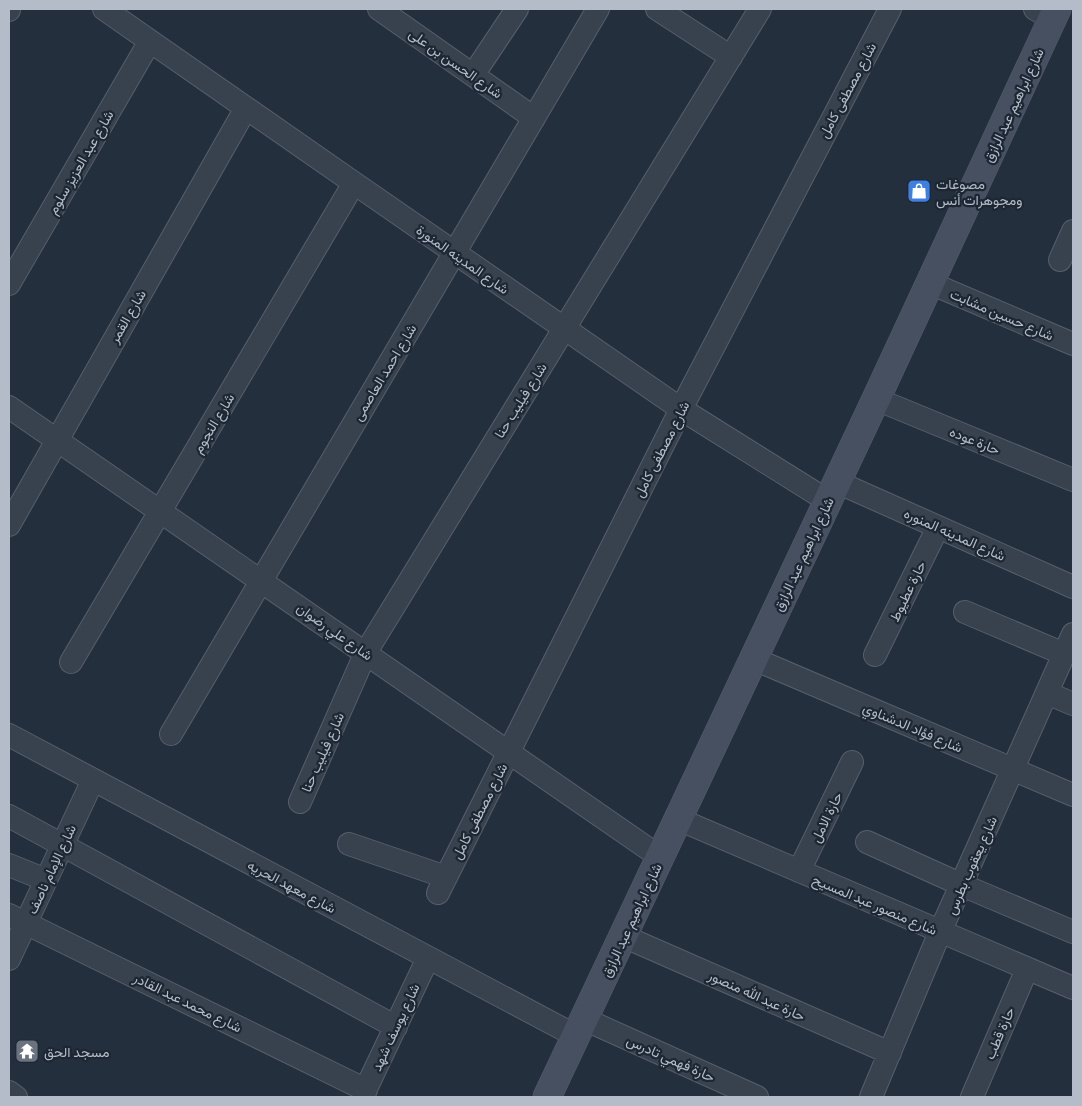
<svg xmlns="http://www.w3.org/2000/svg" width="1082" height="1106" font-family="Manrope,Vazirmatn,sans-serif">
<rect width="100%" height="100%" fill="#242f3e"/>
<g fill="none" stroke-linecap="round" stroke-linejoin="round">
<g stroke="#565f6c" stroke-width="24">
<path id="street" d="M104,9l250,174 327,226 147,92
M379,9l155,109
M657,9l74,48
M1035,9l17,10
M9,10v-1
M473,75l44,-66
M1060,260l13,-29
M930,283l143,61
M9,284l141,-243
M876,399l197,81
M9,407l651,450
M837,482l236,105
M9,525l237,-417
M965,612l99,42
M875,655l63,-128
M754,659l319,136
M71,662l283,-479
M1047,693l26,11
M171,734l427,-725
M9,735l567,301
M300,802l66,-150 394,-643
M9,816l387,211
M678,819l395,169
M867,842l95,43 111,47
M349,844l97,33
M9,865l37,15
M799,871l53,-109
M438,893l243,-484 209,-400
M9,915l357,175
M623,936l267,117
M9,959l84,-179
M584,1019l173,78
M9,1092l7,5
M362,1097l66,-139
M871,1097l69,-165 133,-298
M972,1097l55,-128"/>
</g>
<g stroke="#565f6c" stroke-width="29">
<path id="secondary" d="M547,1097l329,-698 181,-390"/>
</g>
<use href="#street" stroke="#38414e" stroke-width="22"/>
<use href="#secondary" stroke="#465061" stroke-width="28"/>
</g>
<defs>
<g id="shop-square" transform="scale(1.25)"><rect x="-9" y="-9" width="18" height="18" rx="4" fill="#3f7fe0" stroke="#1d2633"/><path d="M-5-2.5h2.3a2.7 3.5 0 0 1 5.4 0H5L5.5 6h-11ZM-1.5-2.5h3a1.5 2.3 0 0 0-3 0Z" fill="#fff"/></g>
<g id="temple-square" transform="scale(1.25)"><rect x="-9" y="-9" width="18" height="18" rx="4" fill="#6b7280" stroke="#1d2633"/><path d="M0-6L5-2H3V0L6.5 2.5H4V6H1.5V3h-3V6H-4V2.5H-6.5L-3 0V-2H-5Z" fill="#fff"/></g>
</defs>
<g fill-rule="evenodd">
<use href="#shop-square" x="919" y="191"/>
<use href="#temple-square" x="27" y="1051"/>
</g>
<g text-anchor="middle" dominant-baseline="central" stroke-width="4.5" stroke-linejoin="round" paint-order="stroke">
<g font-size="14" fill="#b4bcc9" stroke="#1d2633">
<text transform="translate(456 63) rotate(35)">شارع الحسن بن على</text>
<text transform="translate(847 90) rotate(-62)">شارع مصطفى كامل</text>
<text transform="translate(1013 105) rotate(-65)">شارع ابراهيم عبد الرازق</text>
<text transform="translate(80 162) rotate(-60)">شارع عبد العزيز سلوم</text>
<text transform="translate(463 259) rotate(35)">شارع المدينه المنورة</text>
<text transform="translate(1002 314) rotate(23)">شارع حسين مشابت</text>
<text transform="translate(127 316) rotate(-60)">شارع القمر</text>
<text transform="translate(384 372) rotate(-59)">شارع احمد العاصمى</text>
<text transform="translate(520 400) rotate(-58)">شارع فيليب حنا</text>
<text transform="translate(213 423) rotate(-59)">شارع النجوم</text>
<text transform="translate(975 440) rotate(22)">حارة عوده</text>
<text transform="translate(661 449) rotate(-63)">شارع مصطفى كامل</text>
<text transform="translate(955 534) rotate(24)">شارع المدينه المنوره</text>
<text transform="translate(803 554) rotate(-65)">شارع ابراهيم عبد الرازق</text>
<text transform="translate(907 591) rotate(-64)">حارة عطيوط</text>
<text transform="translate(335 631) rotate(35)">شارع علي رضوان</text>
<text transform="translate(913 727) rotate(23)">شارع فؤاد الدشناوي</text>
<text transform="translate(322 752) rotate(-66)">شارع فيليب حنا</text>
<text transform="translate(479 811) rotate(-63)">شارع مصطفى كامل</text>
<text transform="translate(826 817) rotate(-64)">حارة الامل</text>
<text transform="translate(971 865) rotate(-66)">شارع يعقوب بطرس</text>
<text transform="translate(51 869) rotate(-65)">شارع الإمام ناصف</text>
<text transform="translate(292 886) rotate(28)">شارع معهد الحريه</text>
<text transform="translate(875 904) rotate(23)">شارع منصور عبد المسيح</text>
<text transform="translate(631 920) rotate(-65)">شارع ابراهيم عبد الرازق</text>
<text transform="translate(757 995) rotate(24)">حارة عبد الله منصور</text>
<text transform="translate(188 1002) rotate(26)">شارع محمد عبد القادر</text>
<text transform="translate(395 1027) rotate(-65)">شارع يوسف شهد</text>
<text transform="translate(999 1033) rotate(-67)">حارة قطب</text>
<text transform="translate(671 1058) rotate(24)">حارة فهمي تادرس</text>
</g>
<g font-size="14" fill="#b4bcc9" stroke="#1d2633" text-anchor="start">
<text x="936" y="183">مصوغات<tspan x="936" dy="16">ومجوهرات أنس</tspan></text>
<text x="44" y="1051">مسجد الحق</text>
</g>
</g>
<rect width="1082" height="1106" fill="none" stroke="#b4bcc9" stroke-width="20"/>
</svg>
